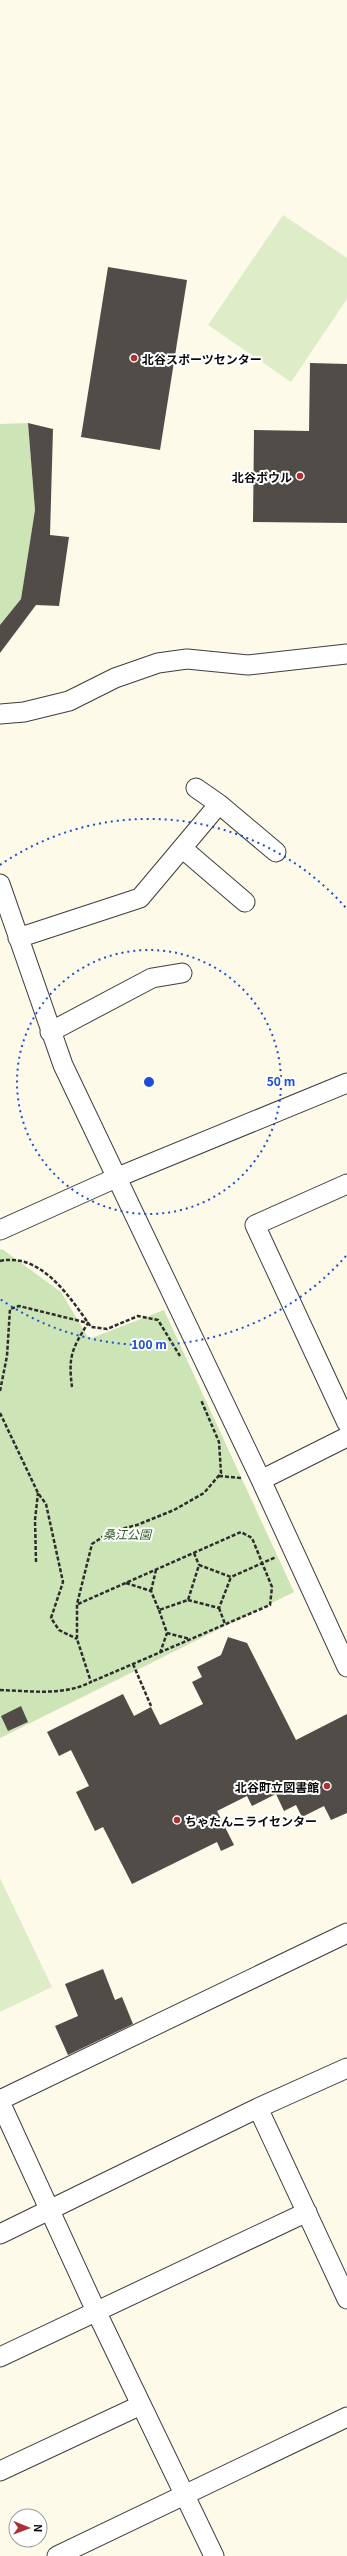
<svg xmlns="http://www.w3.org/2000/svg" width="347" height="2556" font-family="Georgia,'Noto Sans JP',serif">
<rect width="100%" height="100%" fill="#fdfaea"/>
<path fill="#cde4b7" d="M28,423l7,87 -14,89 -21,26v-201z
M2,1249l59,43 28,47 75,-29 130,282 -294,146v-488z"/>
<path fill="#dfecc8" d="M283,215l64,43v41l-56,83 -83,-57z
M0,1878l52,109 -52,25z"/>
<path fill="#524c48" d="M108,267l79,13 -27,170 -79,-13z
M310,363l37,1v159l-94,-1 1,-92 55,1z
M28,423l25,6 -3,106 19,2 -10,69 -23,-1 -36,48v-28l21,-26 14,-89z
M228,1637l19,6 49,97 51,-26v99l-16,7 -7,-14 -22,11 -6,-12 -12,6 -8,-17 -24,12 -5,-10 -30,15 17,34 -13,6 -4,-9 -85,42 -29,-57 -8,4 -19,-39 13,-6 -18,-36 -12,6 -12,-24 76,-38 11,22 17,-9 9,18 43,-21 -11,-22 10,-5 -5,-10 24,-12z
M21,1706l7,16 -20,9 -7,-15z
M103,1969l12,31 7,-3 11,27 -65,31 -13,-29 23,-10 -13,-32z"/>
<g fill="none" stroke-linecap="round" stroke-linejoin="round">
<g stroke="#3e3e3e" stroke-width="21">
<path id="minor" d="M0,714l24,-2 45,-11 46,-23 43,-15 29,-4 61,6 99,-11
M196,788l23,16 57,48
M182,848l63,54
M0,884l63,181 198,415 86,187
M18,938l122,-40 79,-94
M50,1032l102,-54 30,-5
M347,1184l-92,41 92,198
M0,1230l118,-53 229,-94
M261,1480l86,-43
M0,2100l347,-167
M0,2102l96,209 118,245
M258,2108l89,191
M0,2234l258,-126 89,-40
M0,2357l307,-145
M0,2471l141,-66
M57,2556l290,-139"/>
</g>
<path stroke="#2d2d2d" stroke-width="2.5" stroke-dasharray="4 2" stroke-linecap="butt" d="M0,1261c42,-9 71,38 91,66l16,2 31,-13 20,4 22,36
M0,1391l7,-35 3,-47 9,-3 69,17c-16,26 -20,33 -16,64
M0,1413l38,80 8,11 17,78 -12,36 8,12 18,9
M219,1476l22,2
M194,1553l5,12
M36,1562l-1,-42 3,-27
M126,1583l25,8 8,19 29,-10 11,-35 32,12 45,-20
M151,1591l5,-21
M188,1600l31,8 12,-31
M78,1604l163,-72 11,6 20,49 -2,18 -179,77
M219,1608l6,16
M159,1610l8,23 23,6
M160,1653l7,-20
M133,1664l18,42
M0,1690c30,1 64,6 91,-8l-14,-43v-35l15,-60 18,-12 27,-7 37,-15 30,-17 17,-20 -2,-31 -18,-42"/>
<use href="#minor" stroke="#fff" stroke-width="19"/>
</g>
<g fill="none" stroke="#1d4ed8" stroke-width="2" stroke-dasharray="2 4">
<circle cx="149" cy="1082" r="132"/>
<path d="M346 1256A263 263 0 0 1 0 1299M0 865A263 263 0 0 1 346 908"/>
</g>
<g fill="#ad3032" stroke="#fff" stroke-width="1.5">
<circle cx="134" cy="358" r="4"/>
<circle cx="300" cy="476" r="4"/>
<circle cx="327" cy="1786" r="4"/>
<circle cx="177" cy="1820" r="4"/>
</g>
<g text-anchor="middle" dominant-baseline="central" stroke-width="4" stroke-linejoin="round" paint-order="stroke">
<g font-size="12" font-weight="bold" fill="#0b0b0b" stroke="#fff" text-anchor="start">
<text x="142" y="358">北谷スポーツセンター</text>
<text x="292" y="476" text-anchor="end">北谷ボウル</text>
<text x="319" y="1786" text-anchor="end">北谷町立図書館</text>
<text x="185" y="1820">ちゃたんニライセンター</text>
</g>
<g font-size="12" font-style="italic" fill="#2c5b22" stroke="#fff">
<text x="127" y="1533">桑江公園</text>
</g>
</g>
<circle cx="149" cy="1082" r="6" fill="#1d4ed8" stroke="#fff" stroke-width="2"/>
<g font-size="12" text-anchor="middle" font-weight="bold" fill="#1d4ed8" stroke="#fff" stroke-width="4" stroke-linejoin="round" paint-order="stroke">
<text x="281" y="1086">50 m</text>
<text x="149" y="1349">100 m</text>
</g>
<g transform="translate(28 2528) rotate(91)"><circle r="19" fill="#ffffff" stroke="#9d9d9d"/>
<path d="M0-3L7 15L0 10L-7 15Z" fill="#ad3032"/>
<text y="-6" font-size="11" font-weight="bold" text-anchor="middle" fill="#0b0b0b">N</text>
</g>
</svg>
